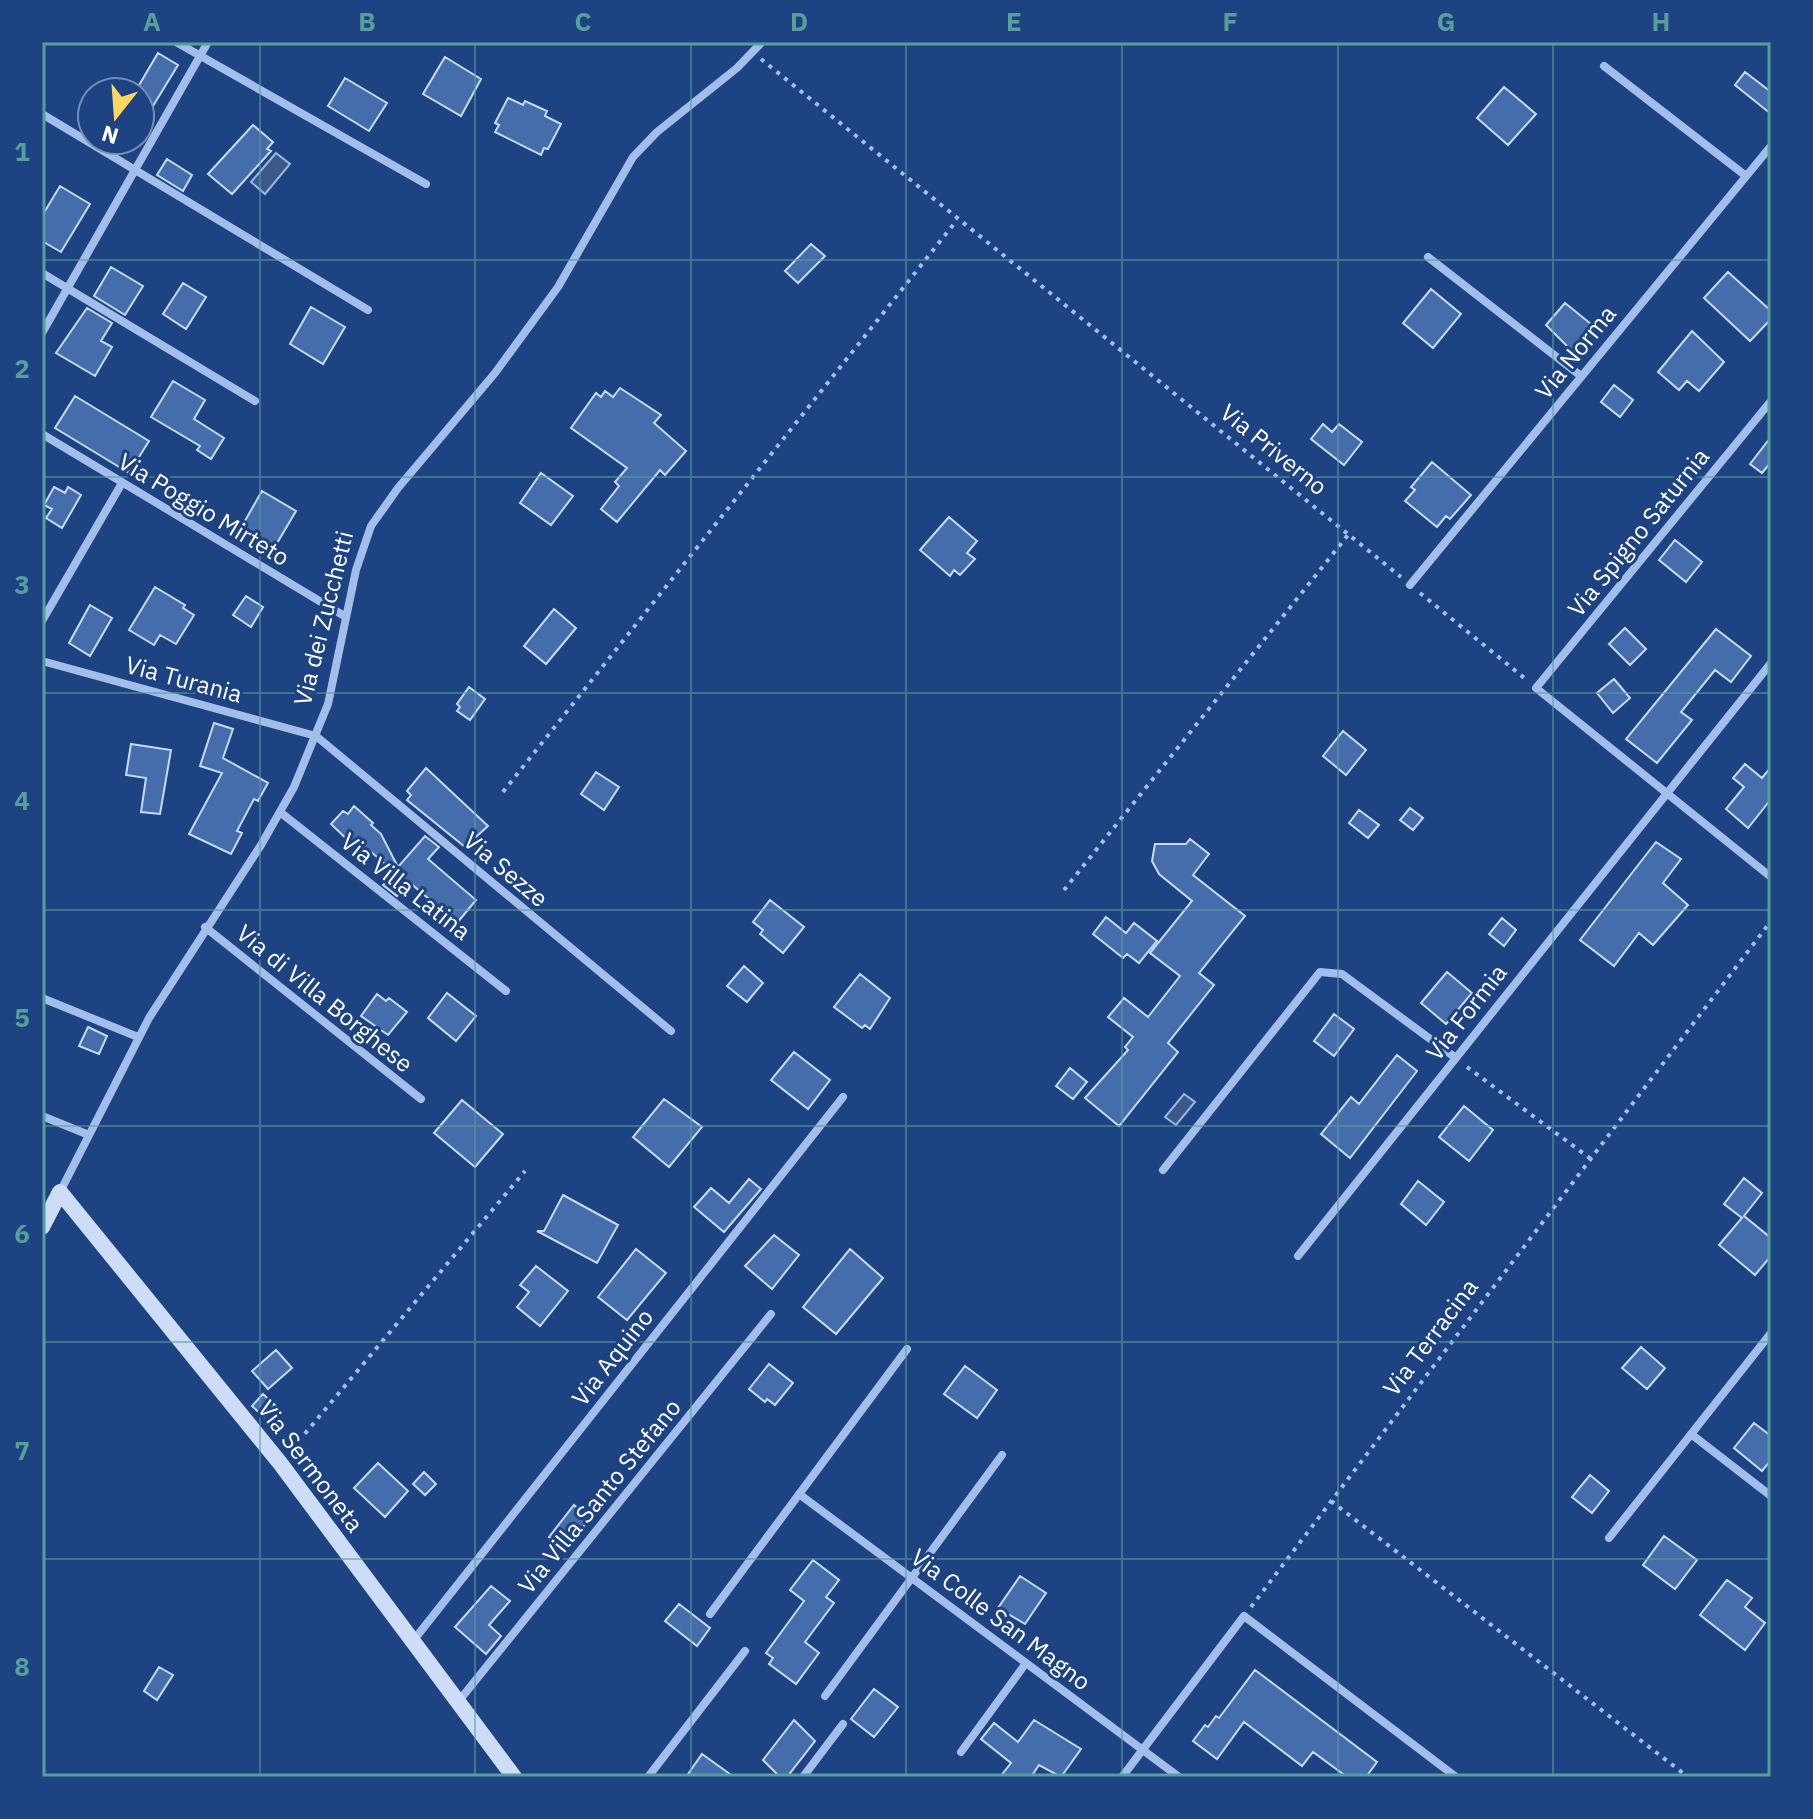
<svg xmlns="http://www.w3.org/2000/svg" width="1813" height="1819" font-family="'IBM Plex Sans',sans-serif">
<rect width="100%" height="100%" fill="#1d4382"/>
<path fill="#3b5886" stroke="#96b8eb" stroke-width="2" d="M276,153l14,11 -25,30 -14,-12z
M1184,1094l11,8 -19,23 -11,-8z"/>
<path fill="#456cab" stroke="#c7daf7" stroke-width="2" d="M158,53l20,12 -25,41 -13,-7v-7h-5z
M445,57l36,22 -20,37 -38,-22z
M1745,72l26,20v22l-36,-29z
M345,78l42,25 -18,28 -41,-25z
M1504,87l32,27 -28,31 -31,-27z
M508,98l15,7 2,-4 22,10 -2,5 16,8 -13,25 -4,-1 -3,7 -46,-23 4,-7 -4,-2z
M253,125l20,17 -6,7 4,2 -39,43 -24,-20z
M167,159l25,16 -9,16 -26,-16z
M60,186l30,18 -29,48 -19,-11v-25z
M811,244l14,12 -27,27 -13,-12z
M111,267l32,19 -18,29 -31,-19z
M1728,272l43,39v8l-21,22 -46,-43z
M183,283l23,14 -20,32 -23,-15z
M1431,289l30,25 -28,34 -30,-25z
M1565,303l31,25 -22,25 -28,-28z
M311,307l34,20 -22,37 -33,-20z
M87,308l25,15 -11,18 11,6 -17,29 -39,-23z
M1692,331l32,31 -25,29 -12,-10 -8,9 -21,-18z
M173,381l32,19 -11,19 30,19 -13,21 -14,-9 3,-4 -49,-29z
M1614,385l19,15 -13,17 -19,-15z
M620,388l41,27 -7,8 32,28 -21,24 -5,-5 -43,52 -16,-13 18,-23 -4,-4 12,-14 -56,-40 25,-35 5,4 4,-6 8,6z
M75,396l74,45 -20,32 -74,-45z
M1323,424l9,8 7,-8 23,18 -18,23 -33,-26z
M1771,437v25l-9,11 -12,-9z
M1432,462l39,33 -21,24 -4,-3 -9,11 -32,-26 10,-11 -4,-3z
M541,473l32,23 -22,29 -31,-22z
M54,487l11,6 3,-6 13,8 -19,33 -16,-10 6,-9 -8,-4z
M262,491l34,20 -23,39 -31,-24z
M949,517l28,24 -10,12 8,6 -15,16 -6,-5 -4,6 -30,-26z
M1675,540l27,22 -16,20 -27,-22z
M155,587l30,18 -2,3 11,7 -18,29 -16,-9 -6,10 -25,-15z
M246,596l17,11 -12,20 -18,-12z
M90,605l22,13 -22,38 -21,-13z
M554,609l22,19 -30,36 -22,-18z
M1625,628l21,21 -16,16 -21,-21z
M1716,629l35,27 -20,26 -16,-12 -34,42 11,8 -35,43 -31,-24z
M1614,679l16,19 -17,15 -16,-20z
M469,687l16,12 -15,21 -13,-9 3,-4 -3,-3z
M214,723l19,6 -10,29 45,25 -10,18 -4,-2 -17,32 5,2 -11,21 -42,-20 33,-61 -22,-7z
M1343,731l23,19 -20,25 -23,-19z
M131,744l40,6 -11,64 -19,-2 5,-34 -20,-3z
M1745,764l17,14 9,-11v32l-23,29 -22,-19 18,-22 -11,-9z
M426,768l62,58 -23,21 -58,-47 4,-5 -4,-4z
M596,772l23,15 -15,23 -23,-16z
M354,806l19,17 -2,2 10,9 17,33 27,-31 14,11 -11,12 48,41 -19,23 -48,-41 -12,14 -14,-11 11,-13 -25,-22 -2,4 -9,-8 -2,2 -25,-24 12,-13 5,3z
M1410,808l13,10 -10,12 -13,-10z
M1359,810l20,15 -11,13 -19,-15z
M1190,839l19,15 -16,21 52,41 -46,57 15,12 -46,58 10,9 -59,74 -34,-28 43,-48 -3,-3 8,-10 -25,-20 16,-19 24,19 32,-41 -30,-23 42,-52 -33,-27 -7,-13 3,-17h31z
M1656,842l25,17 -18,24 25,22 -35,40 -14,-12 -25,33 -34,-26z
M770,900l34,27 -21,26 -23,-19 3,-4 -10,-8z
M1106,917l20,16 8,-10 23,18 -18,22 -12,-9 -4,4 -30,-24z
M1502,918l14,12 -12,16 -15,-12z
M744,966l19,17 -16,19 -20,-16z
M1447,972l25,21 -26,31 -25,-21z
M860,974l30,24 -20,31 -5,-4 -3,3 -28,-21z
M447,993l29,23 -20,25 -28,-23z
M377,994l9,7 3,-3 18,14 -19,23 -27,-19z
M1334,1014l20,15 -20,27 -20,-15z
M88,1027l19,9 -8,18 -20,-8z
M794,1052l36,28 -22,29 -37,-29z
M1397,1055l20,16 -67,87 -29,-24 30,-37 8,7z
M1070,1068l17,14 -14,17 -17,-13z
M664,1099l38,28 -33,40 -36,-30z
M462,1100l41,34 -28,33 -41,-34z
M1464,1106l29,24 -24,31 -30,-24z
M1744,1178l18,15 -18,23 27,22v18l-16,19 -36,-30 23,-27 -18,-14z
M749,1179l12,10 -37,43 -30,-25 17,-19 18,15z
M1418,1181l26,21 -18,23 -25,-21z
M563,1195l55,30 -21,38 -60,-32h7z
M774,1235l25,20 -27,34 -27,-23z
M636,1249l30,24 -39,47 -29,-23z
M850,1249l33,29 -47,56 -33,-27z
M536,1266l32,25 -28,35 -23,-19 12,-15 -9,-7z
M1641,1347l24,21 -18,21 -25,-21z
M276,1350l16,18 -24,21 -16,-18z
M769,1364l24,19 -18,22 -8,-6 -2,3 -16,-13z
M965,1366l32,24 -20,28 -33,-24z
M263,1394l12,11 -11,12 -12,-11z
M1754,1423l17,13v24l-9,11 -28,-23z
M378,1463l30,28 -23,26 -31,-29z
M424,1472l12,12 -11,11 -12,-11z
M1590,1475l19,16 -17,22 -20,-16z
M574,1505l16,13 -25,32 -16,-13z
M1664,1536l33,24 -22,29 -32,-24z
M813,1560l26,20 -13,17 8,6 -29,39 14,11 -23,31 -27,-20 4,-6 -7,-5 38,-52 -14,-11z
M1020,1576l26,17 -21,31 -27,-16z
M1727,1580l25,18 -7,9 20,16 -20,27 -45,-35z
M491,1586l19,15 -21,24 12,11 -15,18 -31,-27z
M679,1604l31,24 -13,18 -32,-25z
M159,1667l14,8 -16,25 -13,-9z
M1255,1670l122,92 -11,15h-19l-34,-25 -11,14 -58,-44 -27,37 -24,-18 12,-16 3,2 8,-11 3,2z
M874,1689l24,18 -24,30 -23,-18z
M794,1720l21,21 -28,36h-7l-17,-17z
M1034,1720l47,29 -20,28 -22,-12 -8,12h-31l11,-14 -30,-24 13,-16 24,19z
M702,1754l32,23h-48z"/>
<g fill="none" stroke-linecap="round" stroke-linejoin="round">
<path stroke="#a3beea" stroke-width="4" stroke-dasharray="4 6" stroke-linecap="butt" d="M761,59l640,518
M1420,593l108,88
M503,792l454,-572
M1064,890l284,-355
M1467,1067l124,92
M292,1449l233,-278
M1331,1501l357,276
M1251,1607l520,-686"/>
<path stroke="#a3beea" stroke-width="8" d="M176,42l250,142
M1604,66l142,110
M42,114l326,196
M1428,257l153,119
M42,273l213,128
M42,333l166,-291
M1771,401l-235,287 235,189
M42,434l304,183
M1410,585l361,-439
M42,621l80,-138
M42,661l274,75 355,295
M280,812l226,179
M205,927l216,172
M42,998l96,39
M42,1116l47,19
M1163,1170l157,-198 22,2 114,84
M60,1192l89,-174 112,-173 33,-58 34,-83 28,-134 15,-44 27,-38 97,-115 63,-86 75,-130 24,-25 80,-64 25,-26
M1298,1256l473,-593
M1691,1434l80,62
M799,1494l380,283
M1609,1538l162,-205
M710,1614l197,-265
M413,1641l430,-544
M825,1696l177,-241
M458,1702l313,-388
M961,1752l65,-89
M648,1777l97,-126
M803,1777l40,-53
M1122,1777l122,-161 212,161"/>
<path stroke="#ceddf7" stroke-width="16" d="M42,1227l18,-35 220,271 234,314"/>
</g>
<path fill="none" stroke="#579f9a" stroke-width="2" stroke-opacity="0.55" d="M260,42v1735M475,42v1735M691,42v1735M906,42v1735M1122,42v1735M1338,42v1735M1553,42v1735M42,260h1729M42,477h1729M42,693h1729M42,910h1729M42,1126h1729M42,1342h1729M42,1559h1729"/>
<g text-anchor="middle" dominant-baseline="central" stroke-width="6" stroke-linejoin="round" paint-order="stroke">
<g font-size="24" fill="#fff" stroke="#1d4382">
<text transform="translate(1575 352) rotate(-51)">Via Norma</text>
<text transform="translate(1274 449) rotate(39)">Via Priverno</text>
<text transform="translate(204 509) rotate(31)">Via Poggio Mirteto</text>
<text transform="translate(1638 532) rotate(-51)">Via Spigno Saturnia</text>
<text transform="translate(323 618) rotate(-76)">Via dei Zucchetti</text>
<text transform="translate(184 679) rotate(15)">Via Turania</text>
<text transform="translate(506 869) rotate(40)">Via Sezze</text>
<text transform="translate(406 886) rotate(38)">Via Villa Latina</text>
<text transform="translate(325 998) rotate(39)">Via di Villa Borghese</text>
<text transform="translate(1466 1012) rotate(-52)">Via Formia</text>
<text transform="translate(1430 1337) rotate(-53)">Via Terracina</text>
<text transform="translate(612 1357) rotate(-52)">Via Aquino</text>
<text transform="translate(311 1466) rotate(53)">Via Sermoneta</text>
<text transform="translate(599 1496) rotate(-51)">Via Villa Santo Stefano</text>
<text transform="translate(1001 1619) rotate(37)">Via Colle San Magno</text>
</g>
</g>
<rect width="1813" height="1819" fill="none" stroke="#1d4382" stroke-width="88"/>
<g transform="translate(116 116) rotate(197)"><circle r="38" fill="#1d4382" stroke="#778eb4" stroke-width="2"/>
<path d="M0-6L14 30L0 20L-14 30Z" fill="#f9d761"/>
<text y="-12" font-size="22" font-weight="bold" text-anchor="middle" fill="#ffffff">N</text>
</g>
<rect x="44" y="44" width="1725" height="1731" fill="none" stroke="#579f9a" stroke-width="3"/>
<g font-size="26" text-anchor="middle" font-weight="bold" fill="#579f9a">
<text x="152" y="31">A</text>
<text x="367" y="31">B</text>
<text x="583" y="31">C</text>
<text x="799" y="31">D</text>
<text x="1014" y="31">E</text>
<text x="1230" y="31">F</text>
<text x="1446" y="31">G</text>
<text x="1661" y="31">H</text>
<text x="22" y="161">1</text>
<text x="22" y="378">2</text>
<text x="22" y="594">3</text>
<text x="22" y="810">4</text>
<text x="22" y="1027">5</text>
<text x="22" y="1243">6</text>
<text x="22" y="1460">7</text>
<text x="22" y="1676">8</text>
</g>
</svg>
